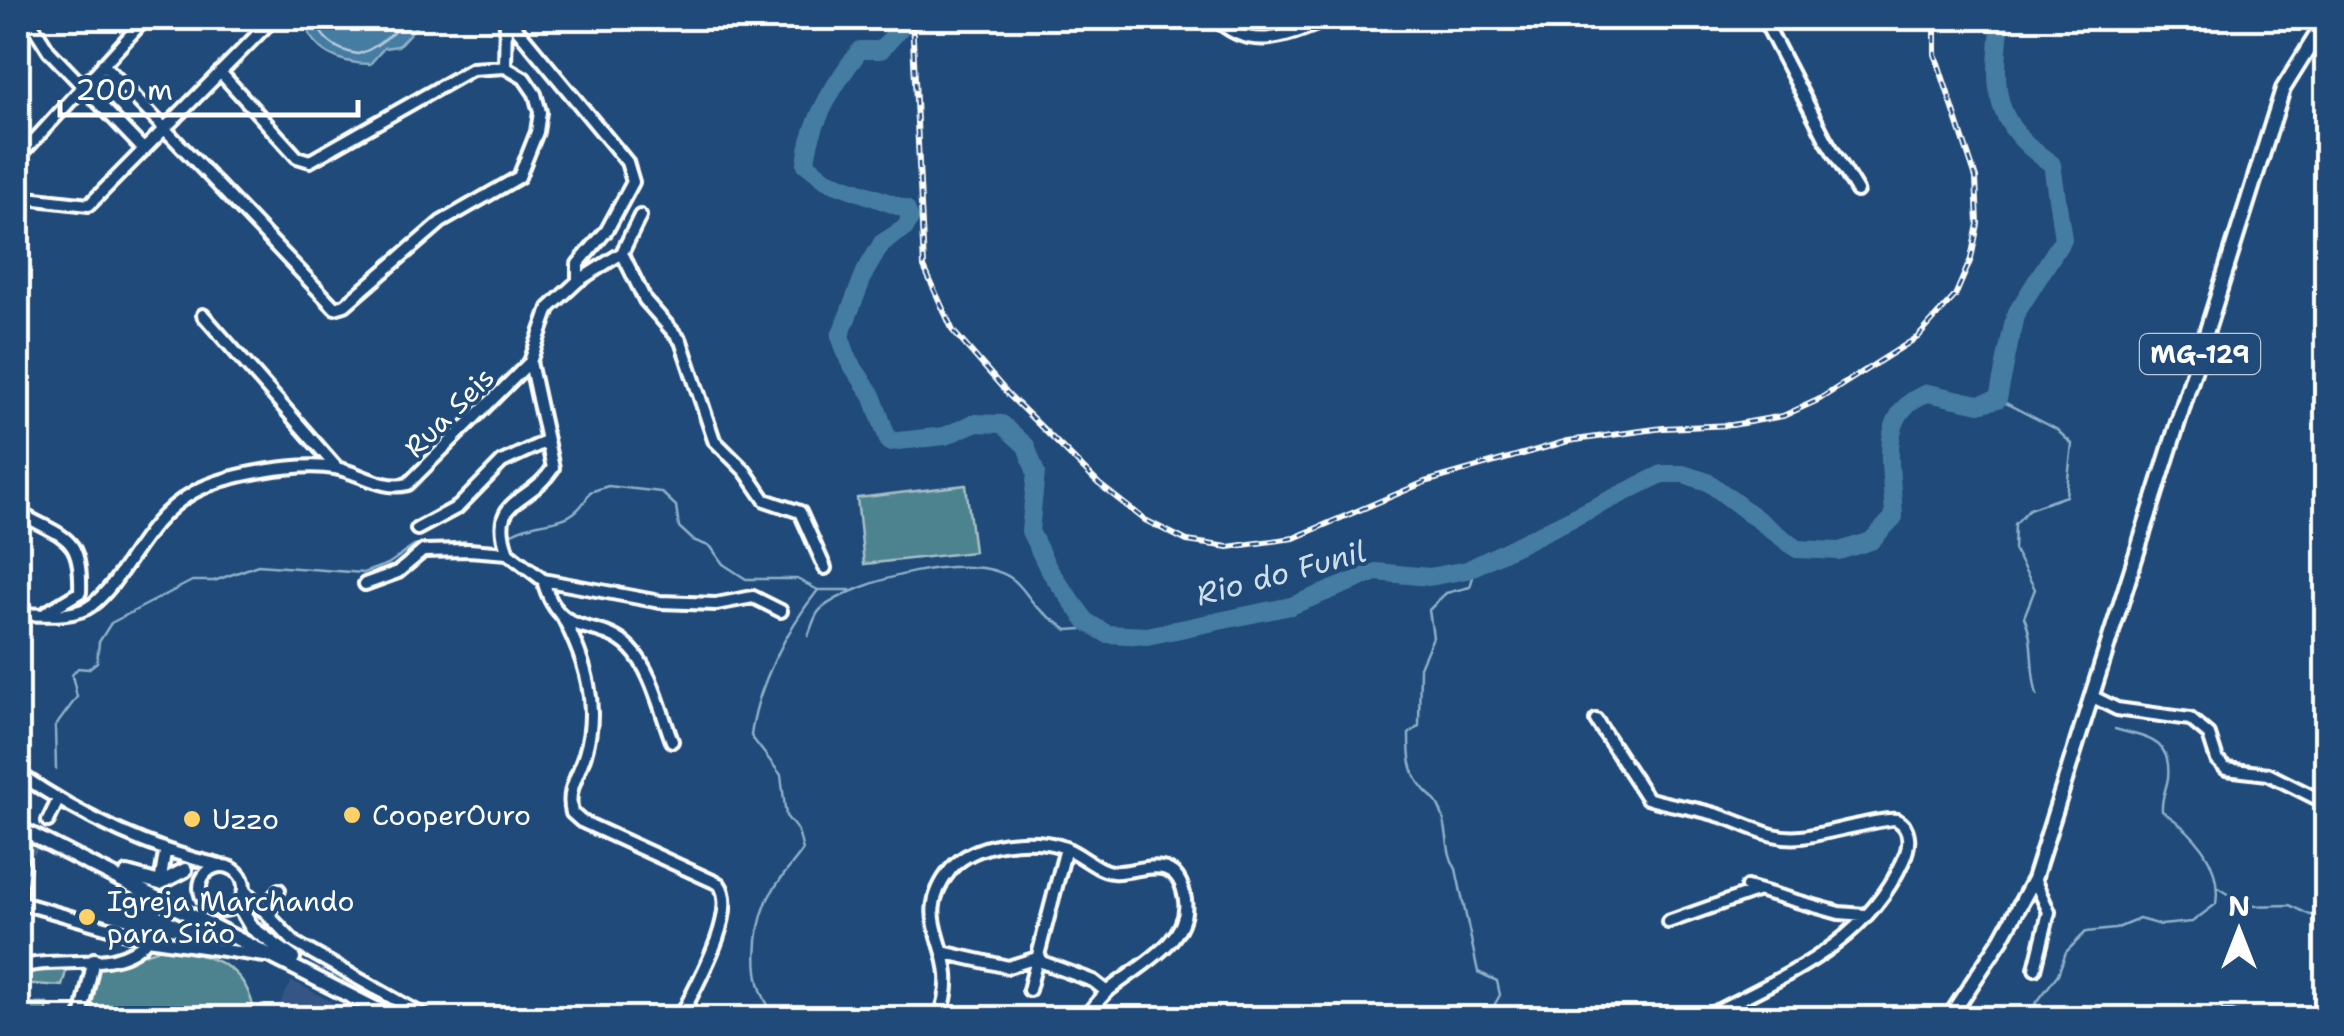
<svg xmlns="http://www.w3.org/2000/svg" width="2344" height="1036" font-family="'Shantell Sans',sans-serif">
<rect width="100%" height="100%" fill="#1f4a7a"/>
<filter id="ink" filterUnits="userSpaceOnUse"><feTurbulence type="fractalNoise" baseFrequency=".01" numOctaves="2"/><feDisplacementMap in="SourceGraphic" scale="20" xChannelSelector="R" yChannelSelector="G"/><feConvolveMatrix kernelMatrix="1 2 1 2 8 2 1 2 1" color-interpolation-filters="sRGB"/></filter>
<g filter="url(#ink)">
<path fill="#345684" d="M292,981l70,37h-90z"/>
<path fill="#4e828f" stroke="#a6c0c7" stroke-width="2.5" d="M966,485l8,67 -110,12 -7,-66z
M162,948c47,7 87,14 93,70h-52l-36,-10 -74,6 -4,-8 5,-36z
M26,968h41l-5,18 -44,-3v-10z
M21,1003l26,1v14h-26z"/>
<path fill="#457ca2" stroke="#8fb0c7" stroke-width="2.5" d="M300,18h124l-26,28 -14,2 -14,16c-28,0 -59,-12 -64,-42z"/>
<g fill="none" stroke-linecap="round" stroke-linejoin="round">
<path stroke="#b5cbda" stroke-width="2.5" d="M315,18c5,21 22,33 43,36 16,-4 39,-23 49,-36"/>
<path stroke="#8fb0c7" stroke-width="2.5" d="M1998,399l58,30 16,15 -6,52 -37,13 -14,15 -1,26 21,39 -11,28c11,24 5,51 13,78
M512,533c33,-18 59,-2 78,-41l18,-6 53,6 15,14 3,21 14,13 18,7 12,17 23,15h51l21,11h32
M1476,567l-6,20 -24,6 -17,17 4,27 -13,30 -1,59 -10,8c0,20 0,38 14,54 5,7 13,11 16,19 11,21 5,43 17,62l22,103 19,9 3,14 -13,23
M808,636c4,-9 6,-21 13,-27 35,-29 150,-59 190,-31 10,6 17,20 26,29 9,8 20,15 30,23l30,-2
M56,769l-1,-42 22,-30 -5,-22 6,-7 10,1 9,-7 2,-20 12,-19 81,-42h22l44,-16 105,8 25,-9 26,-18 52,-5
M2218,888l28,18 44,-1 20,10 16,-1
M761,1018l7,-13c-17,-28 -14,-73 -1,-104 8,-18 25,-35 36,-51l-5,-19 -12,-15 -5,-41 -30,-39c6,-50 36,-107 67,-146
M2025,1018l33,-44 8,-22 20,-20 29,-3 24,-10 22,6 31,-3 24,-18c6,-41 -21,-71 -54,-93 -1,-14 4,-20 6,-33 4,-40 -23,-40 -53,-49"/>
<path stroke="#457ca2" stroke-width="18" d="M901,18l3,6 -23,26h-21c-24,31 -51,73 -54,114l20,16 80,29 4,10 -5,9 -23,15 -17,29 -25,64 9,25 23,34 17,47 56,-6 29,-13 28,1 24,22 10,27 -6,58 19,39 38,52 20,12 40,2 144,-30 85,-34 53,5 38,-7 195,-96h21l25,8 89,67 42,2 32,-10 23,-24c-1,-44 -20,-106 34,-124l51,11 19,-5 17,-84 48,-76 -11,-75c-63,-42 -58,-77 -51,-146"/>
<path stroke="#41658e" stroke-width="10" stroke-dasharray="10 5" stroke-linecap="butt" d="M23,865l25,-44"/>
<g stroke="#fff" stroke-width="18">
<path id="minor" d="M28,18l21,33 95,99
M1215,18c37,37 76,16 117,0
M1763,18l63,122 31,51
M103,64l232,244 10,-3 96,-83 78,-45 18,-45 3,-20 -5,-18 -11,-16 -19,-11 -33,2 -162,92 -13,-4 -77,-85
M505,67l1,-49
M18,158l128,-140
M18,197l71,8 184,-186
M622,253l23,47 36,41 33,99 31,31 20,29 35,12 25,56
M578,281l44,-28 18,-37
M203,315l134,153
M18,512c46,27 64,22 62,80l-33,20
M417,529l41,-22 44,-45 43,-20
M508,553c-21,-56 21,-48 45,-85l-23,-106 19,-54 29,-27v-17l29,-34 26,-48 -6,-20 -119,-144
M543,580c17,63 54,36 87,68 22,22 31,65 42,93
M365,584l33,-12 25,-21 46,-1 39,3 35,27 117,22 56,2 37,-7 28,14
M18,614c21,0 56,5 74,-9 38,-31 49,-83 102,-113 32,-18 105,-30 141,-24 24,4 48,23 73,16l122,-122
M563,617c22,43 37,88 22,137 -6,21 -19,35 -13,59l9,8 138,63c21,28 -25,105 -39,134
M2093,697l24,12 73,10 19,16 8,25 9,9 42,5 58,29
M1596,720l51,78c24,8 51,10 74,18 29,9 48,24 80,21 16,-1 89,-21 96,-17 16,9 12,28 6,41 -40,87 -121,115 -199,157
M18,773c61,42 128,76 201,92
M48,821l10,-21
M200 888a22 22 0 1 1 44 0a22 22 0 1 1-44 0Z
M2034,879l15,33 -14,57
M160,883l5,-30
M1747,887l92,26 26,2
M245,891l50,52 133,75
M18,902l129,37 118,17
M19,902l4,-37
M271,919l-1,-17 9,-12
M1668,922l88,-31
M946,953l62,14 32,-10
M1039,961l54,20 14,11
M18,968c39,-14 102,7 129,-29
M1029,990l37,-142
M81,1018l13,-59
M939,1018c30,-70 -35,-91 12,-149 23,-27 82,-34 114,-21 16,6 32,23 48,24 22,3 65,-25 72,28 6,42 -50,68 -76,90 -9,8 -17,19 -25,28
M2192,1018h40"/>
</g>
<g stroke="#fff" stroke-width="20">
<path id="major" d="M18,828l376,190
M127,874l33,9 25,-13
M238,904l14,24 41,30
M1949,1018l53,-80 32,-59 249,-790 43,-69"/>
</g>
<use href="#minor" stroke="#1f4a7a" stroke-width="10"/>
<use href="#major" stroke="#1f4a7a" stroke-width="12"/>
<g stroke="#fff" stroke-width="6">
<path id="rail" d="M912,18l12,249 29,64 56,64 90,89 46,36 42,21 41,6 66,-9 131,-56 143,-41 95,-13 69,-3 51,-9 35,-16 100,-63 37,-41 16,-37 7,-35 -2,-46 -41,-124v-36"/>
</g>
<use href="#rail" stroke="#1f4a7a" stroke-width="2.5" stroke-dasharray="8" stroke-linecap="butt"/>
</g>
</g>
<g fill="#ffd166" stroke="#1f4a7a" stroke-width="4">
<circle cx="352" cy="815" r="10"/>
<circle cx="192" cy="819" r="10"/>
<circle cx="87" cy="917" r="10"/>
</g>
<g text-anchor="middle" dominant-baseline="central" stroke-width="8" stroke-linejoin="round" paint-order="stroke">
<rect fill="#1f4a7a" stroke="#bcc9d7" stroke-width="2.5" x="2140" y="334" width="120" height="40" rx="8"/>
<g font-size="25" font-weight="bold" fill="#fff">
<text x="2200" y="354">MG-129</text>
</g>
<g font-size="28" fill="#fff" stroke="#1f4a7a">
<text transform="translate(449 412) rotate(-45)">Rua Seis</text>
</g>
<g font-size="28" fill="#fff" stroke="#1f4a7a" text-anchor="start">
<text x="372" y="815">CooperOuro</text>
<text x="212" y="819">Uzzo</text>
<text x="107" y="901">Igreja Marchando<tspan x="107" dy="32">para Sião</tspan></text>
</g>
<g font-size="30" font-style="italic" fill="#d0dee8" stroke="#1f4a7a">
<text transform="translate(1281 573) rotate(-15)">Rio do Funil</text>
</g>
</g>
<rect width="2344" height="1036" fill="none" stroke="#1f4a7a" stroke-width="60"/>
<rect x="30" y="30" width="2284" height="976" fill="none" stroke="#fff" stroke-width="4" filter="url(#ink)"/>
<g transform="translate(2239 931)" stroke="#1f4a7a" stroke-width="8" paint-order="stroke">
<path d="M0-8L18 38L0 25L-18 38Z" fill="#ffffff"/>
<text y="-15" font-size="28" font-weight="bold" text-anchor="middle" fill="#ffffff">N</text>
</g>
<path d="M60 100v15h298v-15" fill="none" stroke="#ffffff" stroke-width="5"/>
<text x="75" y="100" font-size="30" fill="#ffffff" stroke="#1f4a7a" stroke-width="8" paint-order="stroke">200 m</text>
</svg>
